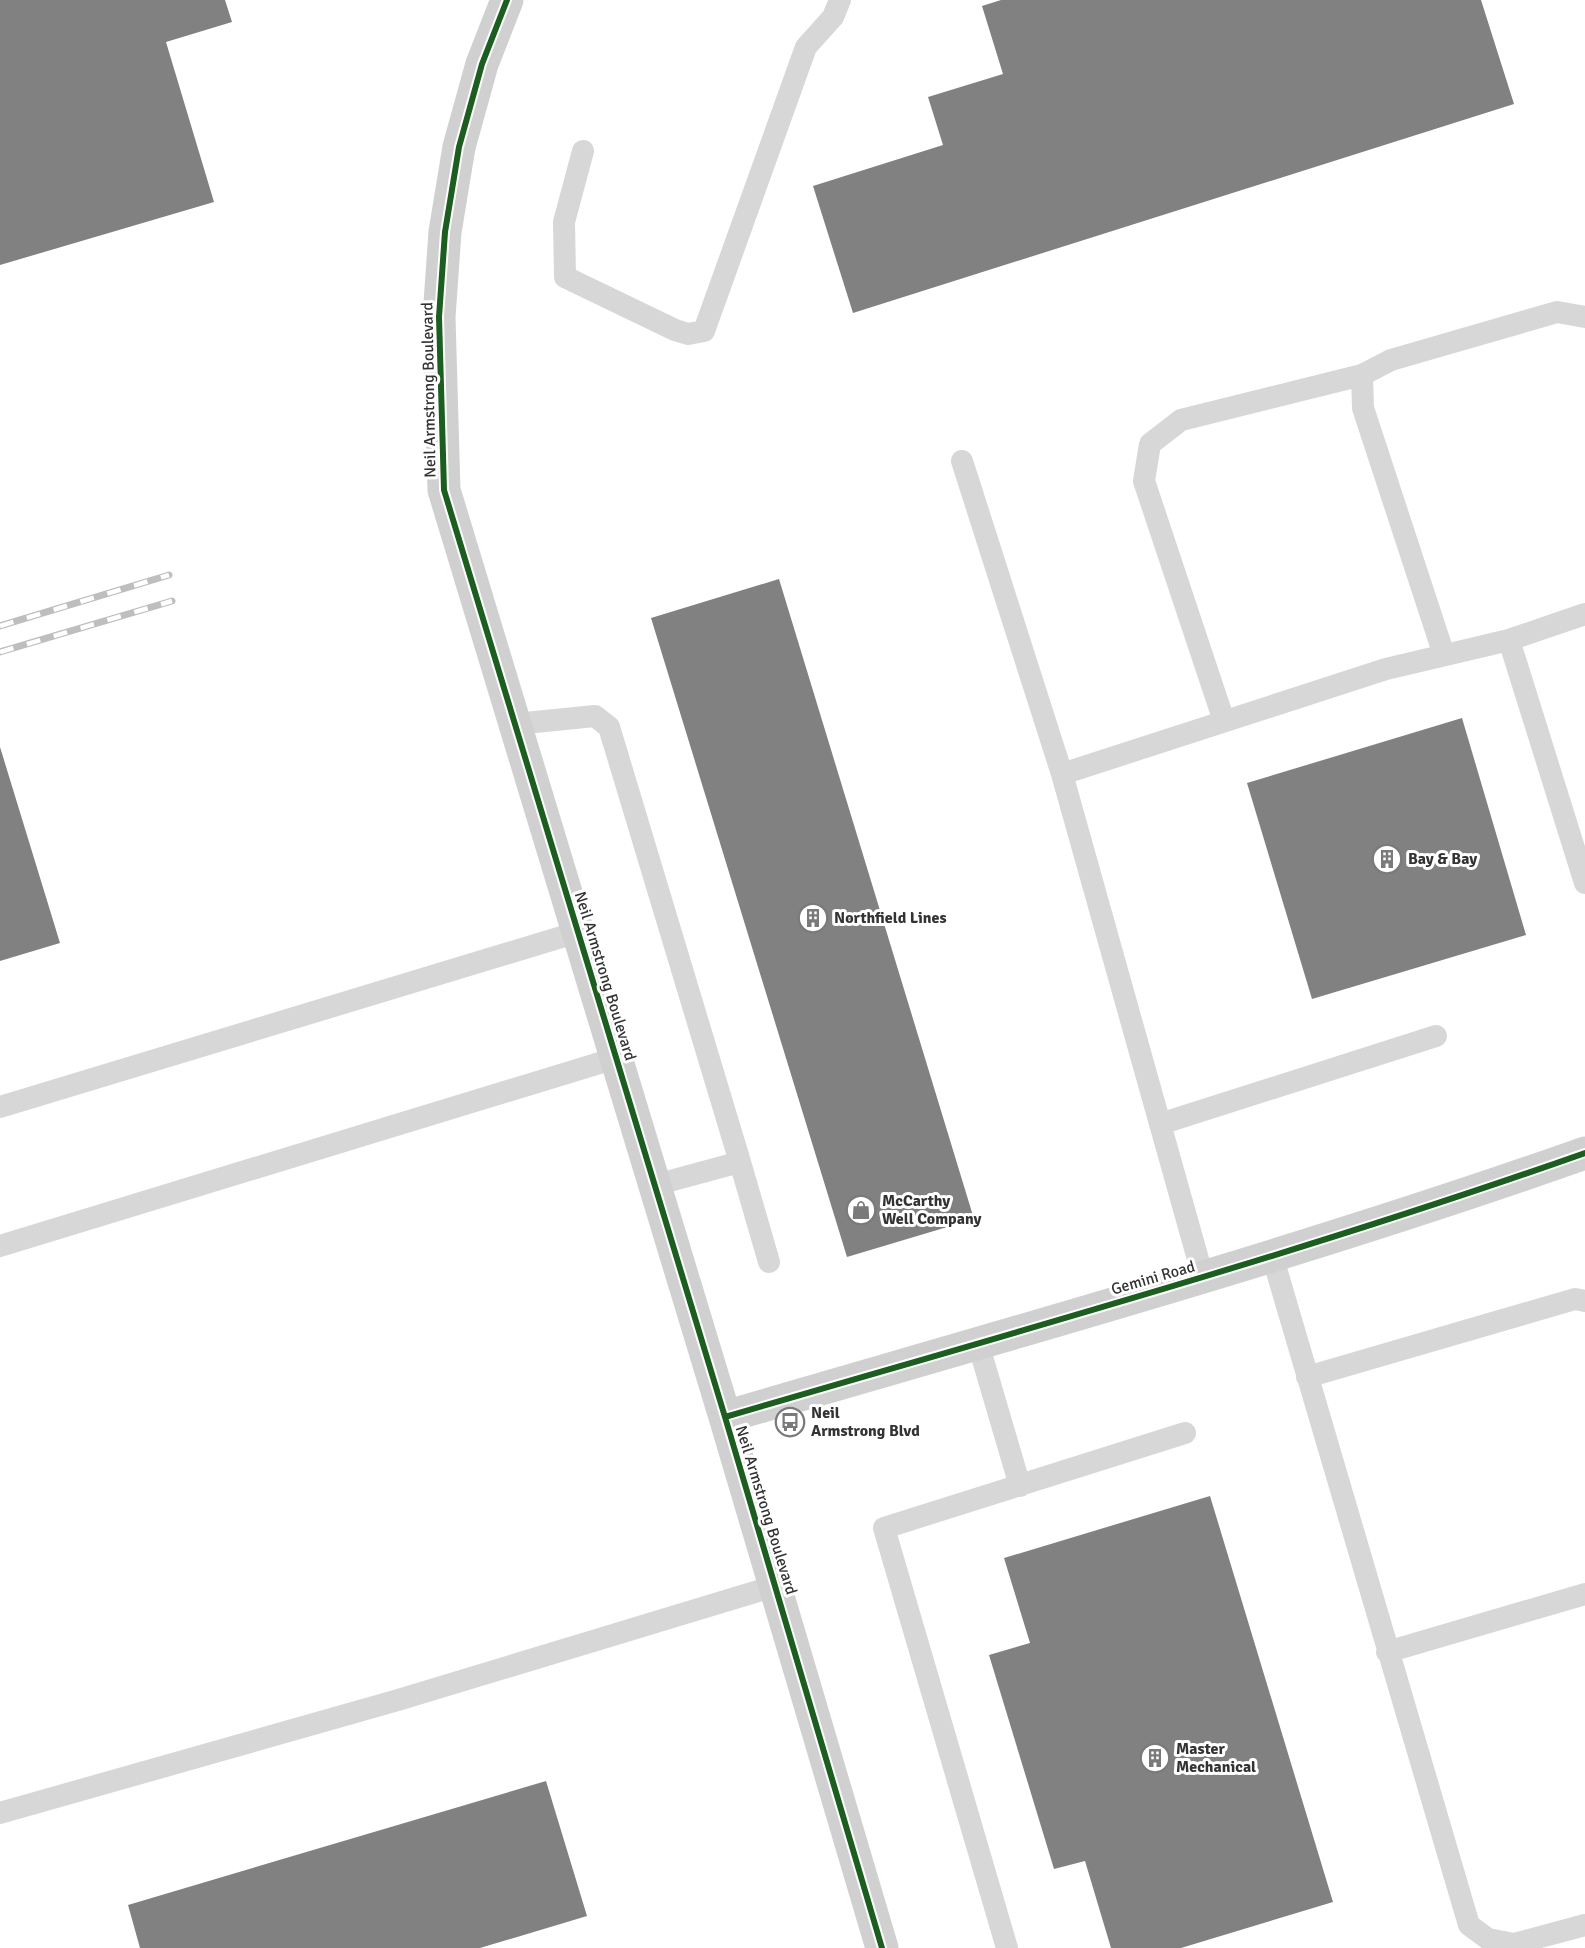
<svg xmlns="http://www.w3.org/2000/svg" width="1585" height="1948" font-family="Signika,sans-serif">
<rect width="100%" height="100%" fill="#fff"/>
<path fill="#818181" d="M0,0h225l7,22 -66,20 48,160 -214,63z
M1001,0h480l33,104 -661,209 -40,-127 130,-41 -15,-48 75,-23 -21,-68z
M779,579l195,640 -127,38 -196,-639z
M1462,718l64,217 -214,64 -65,-216z
M0,747l60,196 -60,18z
M1210,1496l123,406 -152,46h-70l-26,-87 -31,8 -65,-214 41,-12 -26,-85z
M546,1781l41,135 -107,32h-340l-12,-43z"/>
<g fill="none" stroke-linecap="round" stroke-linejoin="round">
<path stroke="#d7d7d7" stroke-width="22" d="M583,151l-19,71 1,55 110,53 13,4 16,-3 102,-284 27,-30 7,-17
M962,461l100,313
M1509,640l76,-26
M1444,655l-81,-247 -1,-33 29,-15 166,-48 28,5
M1224,721l-80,-240 6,-37 31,-24 181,-45
M515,724l80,-8 14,11 131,435
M0,1107l578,-175
M1160,1124l276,-88
M655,1185l85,-23 29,100
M0,1246l616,-188
M1272,1255l197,670 19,14 26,5 71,-19
M1203,1277l-141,-503 324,-105 123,-29 76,243
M978,1343l42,143
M1307,1377l268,-78 10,2
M1387,1652l198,-58
M0,1813l398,-113 377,-114
M1007,1948l-123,-420 301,-95"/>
<path stroke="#d0d0d0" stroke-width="33" d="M507,0l-25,64 -23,83 -14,85 -6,85 5,173 281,927 157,531
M725,1417c287,-84 577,-164 860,-264"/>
<g stroke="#bebebe" stroke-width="7">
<path id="rail" d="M0,626l169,-51
M0,652l172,-51"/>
</g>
<use href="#rail" stroke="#fff" stroke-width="4.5" stroke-dasharray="14" stroke-linecap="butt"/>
<g stroke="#fff" stroke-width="10">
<path id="cycleway" d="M507,0l-25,64 -23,83 -14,85 -6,85 5,173 281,927 157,531
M725,1417c287,-84 577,-164 860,-264"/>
</g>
<use href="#cycleway" stroke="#1b5e20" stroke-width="6"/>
</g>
<defs>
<g id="building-ring" transform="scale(1.5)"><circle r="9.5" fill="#fff" stroke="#7a7a7a" stroke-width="1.5"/><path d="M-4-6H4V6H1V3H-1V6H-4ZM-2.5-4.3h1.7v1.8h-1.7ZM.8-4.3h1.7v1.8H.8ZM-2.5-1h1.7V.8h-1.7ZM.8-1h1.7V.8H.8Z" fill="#7a7a7a"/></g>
<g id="shop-ring" transform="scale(1.5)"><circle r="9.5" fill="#fff" stroke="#7a7a7a" stroke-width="1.5"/><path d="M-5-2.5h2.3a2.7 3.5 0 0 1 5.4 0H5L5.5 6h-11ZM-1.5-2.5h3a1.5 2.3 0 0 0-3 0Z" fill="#7a7a7a"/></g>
<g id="bus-ring" transform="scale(1.5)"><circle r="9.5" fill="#fff" stroke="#7a7a7a" stroke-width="1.5"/><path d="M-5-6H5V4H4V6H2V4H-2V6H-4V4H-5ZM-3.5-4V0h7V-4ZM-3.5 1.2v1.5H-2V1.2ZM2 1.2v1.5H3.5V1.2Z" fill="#7a7a7a"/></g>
</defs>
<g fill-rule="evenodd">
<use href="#building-ring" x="1387" y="859"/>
<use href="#building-ring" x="813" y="918"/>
<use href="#shop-ring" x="861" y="1210"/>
<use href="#bus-ring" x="790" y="1422"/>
<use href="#building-ring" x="1155" y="1758"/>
</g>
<g text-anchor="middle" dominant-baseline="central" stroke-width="6" stroke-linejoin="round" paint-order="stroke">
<g font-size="16" fill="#333" stroke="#fff">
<text transform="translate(429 390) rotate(-91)">Neil Armstrong Boulevard</text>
<text transform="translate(605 976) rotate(73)">Neil Armstrong Boulevard</text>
<text transform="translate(1153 1278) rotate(-16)">Gemini Road</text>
<text transform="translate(766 1510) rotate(73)">Neil Armstrong Boulevard</text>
</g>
<g font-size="16" font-weight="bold" fill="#333" stroke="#fff" text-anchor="start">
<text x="1408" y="859">Bay &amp; Bay</text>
<text x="834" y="918">Northfield Lines</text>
<text x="882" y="1201">McCarthy<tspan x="882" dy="18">Well Company</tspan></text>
<text x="811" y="1413">Neil<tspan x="811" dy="18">Armstrong Blvd</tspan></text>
<text x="1176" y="1749">Master<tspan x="1176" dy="18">Mechanical</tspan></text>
</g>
</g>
</svg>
